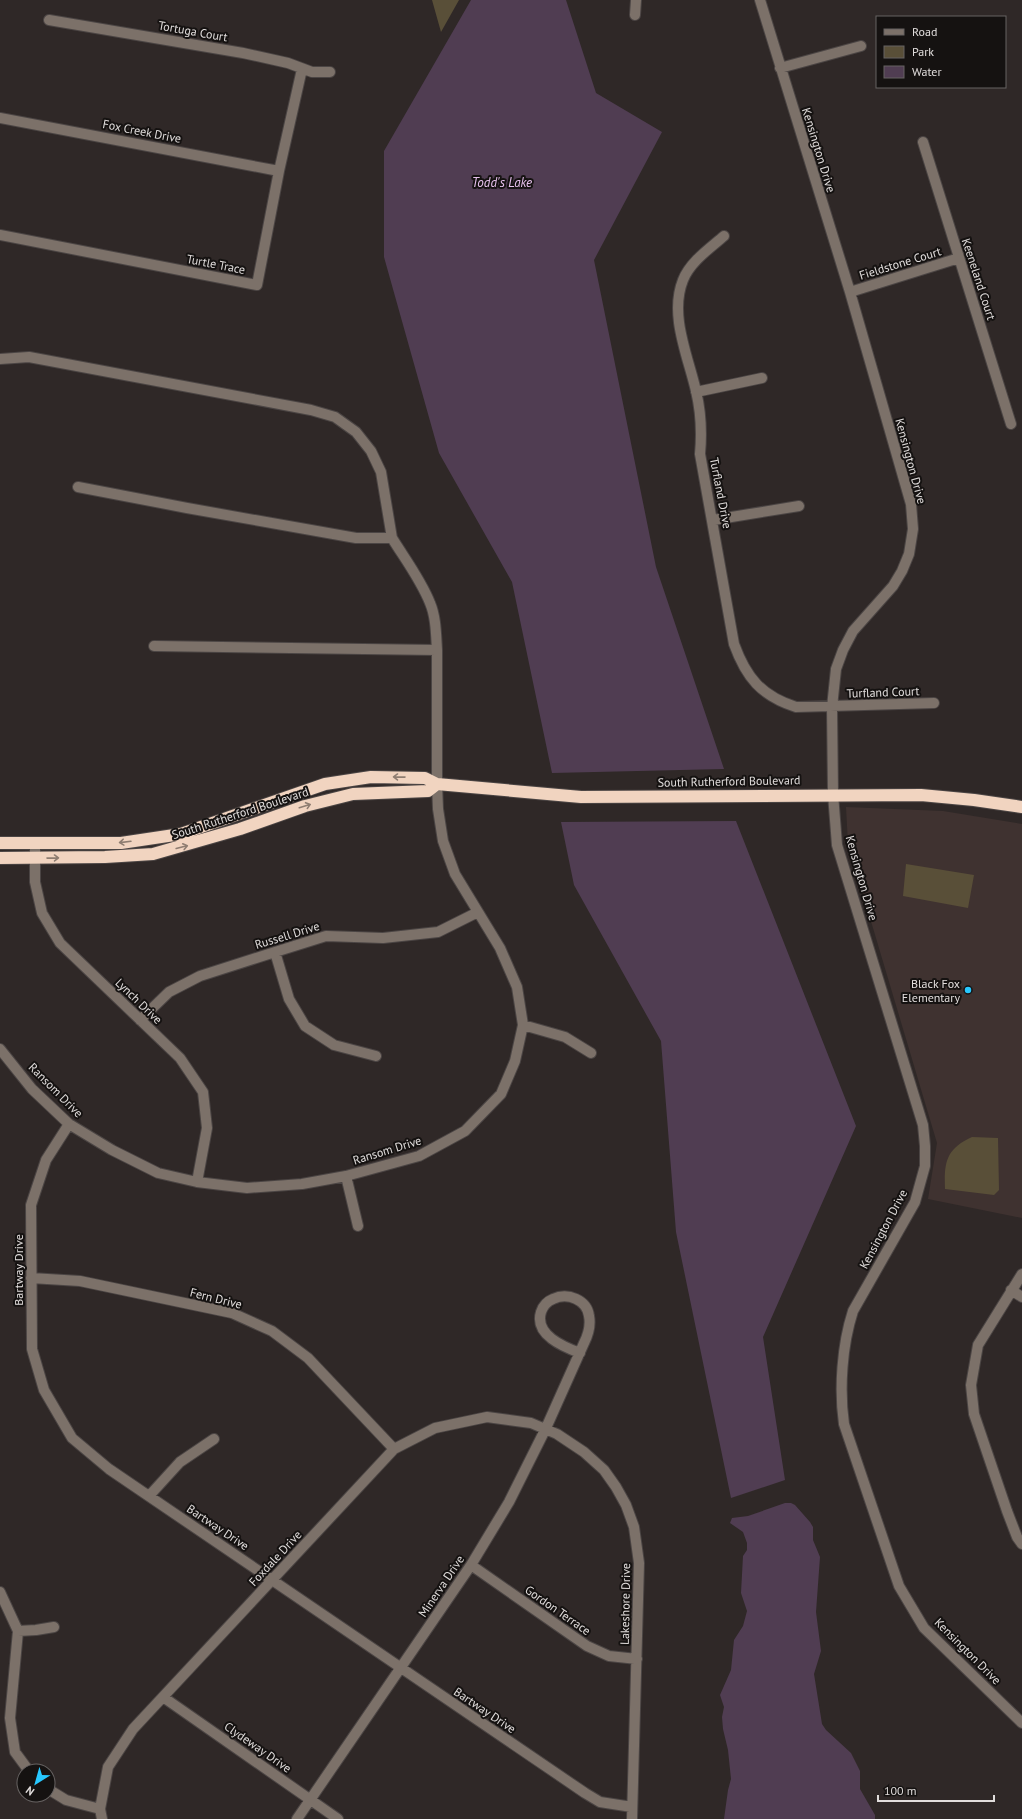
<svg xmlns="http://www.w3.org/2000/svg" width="1022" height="1819" font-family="'PT Sans',sans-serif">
<rect width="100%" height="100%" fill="#2f2827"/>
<path fill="#3f3230" d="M846,807l97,4 79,13v394l-94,-19 9,-56 -89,-299z"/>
<path fill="#594f38" d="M432,0h27l-18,32z
M906,864l68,11 -6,33 -65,-12z
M972,1137l26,1 1,52 -5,5 -49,-6c-1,-27 1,-40 27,-52z"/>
<path fill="#503d52" d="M471,0h95l30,93 66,39 -68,128 62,307 68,202 -172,4 -40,-191 -73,-129 -55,-196v-106z
M736,821l120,305 -93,211 22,143 -54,18 -55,-266 -15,-191 -87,-156 -13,-63z
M785,1503h6l4,2 15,17 3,5v13l7,17 -4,55 5,39 -7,23 8,50 4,6 25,23 9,18v18l15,26v4h-151l4,-29 3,-11 -3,-29 -5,-21 -1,-12 2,-10 -4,-12 11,-25 3,-30 9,-14 4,-15 -6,-18 2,-37 4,-6v-7l-4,-11 -13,-9 2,-5 16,-2z"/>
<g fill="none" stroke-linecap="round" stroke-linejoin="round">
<g stroke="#4b4544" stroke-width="12">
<path id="minor" d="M760,0l90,292 61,212 2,25 -4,25 -7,17 -9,15 -40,45 -10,19 -7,19 -4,38 1,87 4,51 86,280 2,21v20l-10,36 -62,109c-11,34 -14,78 -9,113l55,162 25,42 98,95
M635,15l1,-15
M49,20l194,33 45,10 24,9h18
M780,68l81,-22
M0,118l279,53
M923,142l88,282
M0,235l257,50 22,-114 23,-102
M724,236c-15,13 -34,26 -41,44 -14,35 5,76 13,111 5,21 6,41 4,63l34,190c12,33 27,52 62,63l138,-4
M850,292l109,-34
M0,359l29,-2 282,53 24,7 21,15 15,19 10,21 11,66h-36l-169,-30 -109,-21
M696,392l66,-14
M713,520l86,-14
M154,646l283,4c-1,-16 -1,-33 -7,-47 -9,-23 -25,-44 -38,-65
M35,843v39l7,31 18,30 120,115 23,34 4,36 -10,54
M275,952l14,47 16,27 29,19 42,11
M140,1020l29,-28 31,-16 75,-24 51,-16 57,2 55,-6 40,-20
M523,1025l42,12 26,16
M0,1049l32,40 37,35 43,26 46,23 39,9 50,6 55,-4 44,-8 73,-20 46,-25 36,-37 14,-33 8,-36 -6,-38 -17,-39 -45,-74 -12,-33 -5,-32 -1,-25v-134
M69,1124l-23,36 -15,45 1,144 12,41 28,48 37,31 476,324 15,9 32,5
M346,1176l12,50
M1022,1274l-44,71 -7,40 3,29 33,97 10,26 5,7
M31,1278l49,3 152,32 40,18 36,27 86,91
M1011,1290l11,7
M149,1496l31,-34 34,-23
M471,1565l116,81 22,10 28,3
M0,1592l18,39 -8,87 5,34 14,19
M18,1631l18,-1 18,-3
M163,1697l175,122
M48,1789l18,11 34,9
M102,1819l-2,-10 8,-42 25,-38 261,-280 41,-21 52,-11 44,6 26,11 27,18 20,18 12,17 10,18 8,22 5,36 -7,256
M297,1819l174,-254 38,-63 37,-74 38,-85c4,-8 7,-17 5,-27 -2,-16 -21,-24 -36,-17 -5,2 -10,7 -12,13 -7,23 23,35 39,41"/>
</g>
<g stroke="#4b4544" stroke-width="14">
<path id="highway" d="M0,843h121l60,-9 144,-50 46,-7 54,1 12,6 144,13 340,-2 53,5 48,7
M0,858l105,-1 48,-3 87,-25 65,-23 48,-12 75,-3 9,-7"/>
</g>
<use href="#minor" stroke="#7c7169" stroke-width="10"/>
<use href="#highway" stroke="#f1d4c0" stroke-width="12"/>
</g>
<defs><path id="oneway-shaft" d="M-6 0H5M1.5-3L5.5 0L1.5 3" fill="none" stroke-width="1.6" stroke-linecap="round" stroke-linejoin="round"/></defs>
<g stroke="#8e7d71">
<use href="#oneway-shaft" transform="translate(399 777) rotate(-179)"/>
<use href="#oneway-shaft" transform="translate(305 806) rotate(-17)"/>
<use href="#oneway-shaft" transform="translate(125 842) rotate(173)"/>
<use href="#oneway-shaft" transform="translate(182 847) rotate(-14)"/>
<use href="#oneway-shaft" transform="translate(53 858) rotate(-1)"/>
</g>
<circle fill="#27c8ff" stroke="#151211" stroke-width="1.5" cx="968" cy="990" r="4"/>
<g text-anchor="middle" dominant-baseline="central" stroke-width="4" stroke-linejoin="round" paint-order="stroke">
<g font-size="12" fill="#e1dddc" stroke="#151211">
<text transform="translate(193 31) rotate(10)">Tortuga Court</text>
<text transform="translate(142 131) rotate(11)">Fox Creek Drive</text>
<text transform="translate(819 150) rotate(73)">Kensington Drive</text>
<text transform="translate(900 263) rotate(-17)">Fieldstone Court</text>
<text transform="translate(216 264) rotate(11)">Turtle Trace</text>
<text transform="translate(979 279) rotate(72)">Keeneland Court</text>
<text transform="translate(911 461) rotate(75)">Kensington Drive</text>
<text transform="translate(721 493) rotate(79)">Turfland Drive</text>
<text transform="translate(883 692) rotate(-2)">Turfland Court</text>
<text transform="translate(729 781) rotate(-1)">South Rutherford Boulevard</text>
<text transform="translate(240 813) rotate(-18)">South Rutherford Boulevard</text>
<text transform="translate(862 878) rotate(74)">Kensington Drive</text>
<text transform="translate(287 935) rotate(-17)">Russell Drive</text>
<text transform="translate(139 1001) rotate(44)">Lynch Drive</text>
<text transform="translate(56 1090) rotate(45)">Ransom Drive</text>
<text transform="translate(387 1150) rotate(-17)">Ransom Drive</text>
<text transform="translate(883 1229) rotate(-62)">Kensington Drive</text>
<text transform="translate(18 1270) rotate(-90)">Bartway Drive</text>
<text transform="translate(216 1298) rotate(14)">Fern Drive</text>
<text transform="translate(218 1527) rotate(34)">Bartway Drive</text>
<text transform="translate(275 1558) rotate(-47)">Foxdale Drive</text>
<text transform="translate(441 1586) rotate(-56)">Minerva Drive</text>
<text transform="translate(625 1604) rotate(-89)">Lakeshore Drive</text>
<text transform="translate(558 1610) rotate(35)">Gordon Terrace</text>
<text transform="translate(968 1651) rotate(45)">Kensington Drive</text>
<text transform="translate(485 1710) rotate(34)">Bartway Drive</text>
<text transform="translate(258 1747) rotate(35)">Clydeway Drive</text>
</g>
<g font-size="12" fill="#e1dddc" stroke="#151211" text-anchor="end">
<text x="960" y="983">Black Fox<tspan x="960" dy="14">Elementary</tspan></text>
</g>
<g font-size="13" font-style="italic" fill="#e8c2ee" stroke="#151211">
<text x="502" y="182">Todd's Lake</text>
</g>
</g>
<rect x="876" y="16" width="130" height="72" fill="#151211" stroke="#676362"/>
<rect x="884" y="29" width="20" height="6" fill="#7c7169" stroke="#676362"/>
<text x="912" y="36" font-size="12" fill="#e1dddc">Road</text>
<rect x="884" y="46" width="20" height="12" fill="#594f38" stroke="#676362"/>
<text x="912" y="56" font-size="12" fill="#e1dddc">Park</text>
<rect x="884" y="66" width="20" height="12" fill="#503d52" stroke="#676362"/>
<text x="912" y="76" font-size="12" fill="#e1dddc">Water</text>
<g transform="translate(36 1783) rotate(217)"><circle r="19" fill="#151211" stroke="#676362"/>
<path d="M0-3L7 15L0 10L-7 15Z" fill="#27c8ff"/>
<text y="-6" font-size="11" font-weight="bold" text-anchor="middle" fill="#e1dddc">N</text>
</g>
<path d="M878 1795v6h116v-6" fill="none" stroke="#e1dddc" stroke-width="2"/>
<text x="884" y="1795" font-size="12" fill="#e1dddc" stroke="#151211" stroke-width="3" paint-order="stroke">100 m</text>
</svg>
